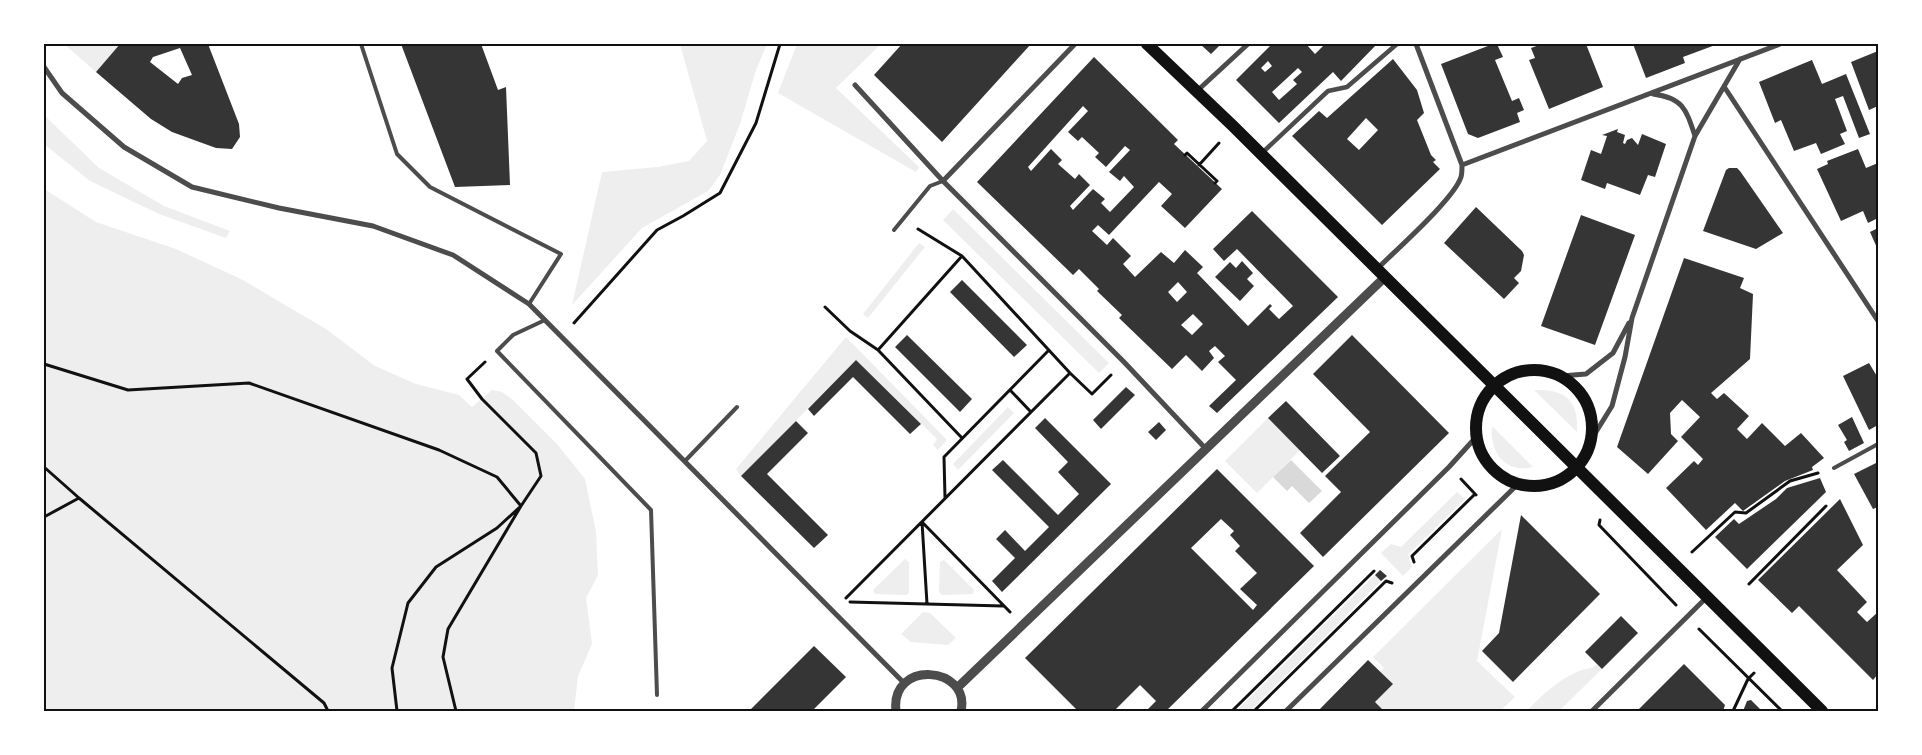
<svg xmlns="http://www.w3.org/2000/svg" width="1922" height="755" font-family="'Crimson Pro',serif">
<rect width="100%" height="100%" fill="#fff"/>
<path fill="#eee" d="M64,44h56l-24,28z
M680,44h87l-11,26 -16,54 -20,51 -12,16 -66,37 -70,77 30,-133 56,-5 31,-6 18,-20z
M797,44h84l-45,44 83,79 -3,5 -138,-79z
M44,115l55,53 65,38 66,25 -4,7 -67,-24 -69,-33 -46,-37z
M44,189l52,33 80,27 65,30 85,50 49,37 41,18 43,11 13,12 20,-17 10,2 11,8 44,44 28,35 11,53 2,43 -12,23 6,46 -14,32 -4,35h-530z
M953,209l156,154 -10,10 -156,-153z
M919,243l6,4 -57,71 -5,-4z
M846,337l101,103 -9,10 -5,-5 4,-6 -81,-79 -115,116 -5,-7z
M1534,390c30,-1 45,9 43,42z
M1008,407l6,6 -56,57 -5,-6z
M1268,418l32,32 -43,43 -32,-32z
M1492,426l41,41c-27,7 -44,-15 -41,-41z
M1457,492l8,7 -57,56 4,12 -9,9 -22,-23 10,-9 10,3z
M1502,529l-25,132 38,36 -15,14h-116l-9,-9 18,-18 -13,-12 4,-4 -11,-11z
M905,559l4,3v31l-3,2 -31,-1 -2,-4z
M944,560l30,30 -1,4 -31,1 -3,-3 1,-30z
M1375,575l6,6 -131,130h-14z
M923,612l7,1 26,25 -8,7 -37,-3 -10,-8z
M1597,664l5,5 -43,42h-32c14,-15 32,-32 52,-40 8,-3 12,-1 18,-7z"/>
<path fill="#d9d9d9" d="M1291,460l31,31 -13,12 -17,-17 -5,5 -14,-14z"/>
<path fill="#353535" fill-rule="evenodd" d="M120,44h88l31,80 1,13 -8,12 -16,-1 -44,-16 -21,-13 -55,-47zM180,48l12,27 -10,3 -4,6 -28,-22 3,-5z
M401,44h80l17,46 8,-3 4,98 -55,2z
M902,44h129l-89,98 -68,-67z
M1200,44h21l-10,10z
M1272,44h34l9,10 10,-10h52l-36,37 -8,-9 -54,51 -43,-43zM1268,61l4,5 -7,6 -4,-4zM1298,68l4,4 -9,8 4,4 -18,16 -7,-8z
M1493,44h4l6,13 -8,3 17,41 7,-3 5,12 -7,3 3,9 -42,16 -10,-4 -27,-70z
M1542,44h44l17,43 -54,22 -20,-49 6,-2 -4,-10z
M1633,44h85l-35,13 2,6 -39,15z
M1878,51v55l-9,4 -18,-48z
M1094,57l84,83 -4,4 48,45 -37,39 -24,-22 11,-12 -13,-12 -50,53 -11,-10 -6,6 15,14 6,-7 18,18 -8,8 12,13 26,-25 13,11 11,-13 18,17 -6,6 51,53 22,-22 2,2 -3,3 10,10 14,-13 -56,-57 -13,12 -11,-12 39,-38 86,86 -121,116 -8,-7 27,-26 -18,-18 7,-6 -10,-10 -6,5 5,7 -12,13 -16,-16 -14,14 -53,-51 3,-3 -25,-24 2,-2 -20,-20 -6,6 -96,-93zM1083,106l5,5 -20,21 10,9 4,-4 17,16 -4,4 11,10 19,-21 5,4 -21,22 11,9 4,-5 10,11 -24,25 -9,-9 4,-4 -12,-10 -20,21 -3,-4 20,-21 -11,-11 -4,5 -17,-15 4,-4 -11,-11 -20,22 -3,-4zM1178,282l9,10 -10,10 -9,-10zM1193,314l10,10 -11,11 -11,-10z
M1393,59l24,31 7,23 -7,7 14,35 5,5 -3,2 7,7 -58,56 -90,-89 27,-25 8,7zM1366,118l12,12 -19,20 -12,-11z
M1812,60l10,24 24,-10 24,60 -11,4 -16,-42 -8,3 12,32 -7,3 5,10 -24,10 -5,-11 -22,8 -13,-31 -6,3 -16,-41z
M1618,129l-1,3 8,3 -2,8 2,1 2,-4 5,-2 6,7 4,-11 24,10 -11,33 -7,-2 -8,20 -33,-12 -2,6 -24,-9 10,-30 10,4 6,-18 -5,-1z
M1858,149l8,19 12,-5v55l-10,5 -5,-12 -22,10 -24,-52 11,-5 -1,-3z
M1729,168h8l3,3 43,62 -27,16 -53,-18 23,-61z
M1476,207l46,44 2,4 -3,16 -7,7 5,5 -15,16 -60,-56z
M1581,215l54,20 -40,110 -54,-19z
M1878,228v22l-8,-18z
M1684,258l60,20 -4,10 13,6 -3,65 -39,34 6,6 7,-6 25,23 -12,13 10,10 15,-16 23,23 16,-13 23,25 -12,9 1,3 -28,11 -42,30 -8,-8 -29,27 -40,-42 28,-27 4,4 5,-6 -22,-22 19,-20 -18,-17 -12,13 1,21 7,7 -30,33 -31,-27z
M1242,261l11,12 -6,6 7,7 -14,15 -25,-24 15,-15 6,6z
M962,280l65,65 -13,12 -64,-65z
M907,335l65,64 -12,13 -65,-65z
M1352,335l97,98 -126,124 -23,-24 41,-41 -16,-16 45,-44 -57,-58z
M856,360l65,64 -11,10 -57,-57 -39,39 -6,-7z
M1869,363l9,15v47l-9,5 -26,-54z
M1126,387l9,8 -34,34 -8,-9z
M1286,401l54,55 -18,17 -54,-55z
M1852,417l12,26 -15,8 -5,-9 3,-2 -9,-15z
M1045,418l66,66 -109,108 -10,-11 23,-23 -19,-19 9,-9 20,21 24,-24 -57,-57 11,-10 55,55 21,-21 -21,-22 10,-10 -33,-34z
M796,421l12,12 -41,41 61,61 -14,13 -73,-72z
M1159,422l7,8 -10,10 -8,-8z
M1878,462v45l-5,2 -19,-35z
M1217,469l97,97 -148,145h-20l10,-10 -16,-16 -26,26h-36l-53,-53zM1221,519l13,12 -4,4 10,11 -5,5 22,22 -17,16 17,16 -4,5 -62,-62z
M1820,478l6,14 -79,77 -32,-32 19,-18 5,5 37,-25 11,-11z
M1840,499l23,46 -26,25 30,32 -10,10 10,10 11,-10v62l-5,6 -74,-74 -7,7 -34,-33z
M1521,515l79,79 -87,88 -31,-31 17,-18z
M1380,570l7,6 -6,5 -6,-6z
M1621,616l17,17 -36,36 -17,-17z
M814,646l32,31 -34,34h-63z
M1368,660l25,24 -18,18 9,9h-66z
M1684,664l41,41 -2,6h-86z
M1751,700l11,11h-19l4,-10z"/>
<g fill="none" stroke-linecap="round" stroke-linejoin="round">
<path stroke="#111" stroke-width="3" d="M1185,155l2,-2 30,28 -2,2
M1199,165l20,-22
M918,229l44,27
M825,307l25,24 28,19
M574,323l83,-93 26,-14 37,-23 36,-70 24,-79
M44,364l84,26 121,-7 190,67 58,27 24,29 -73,123 -5,28 13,54
M1010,390l21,22
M962,438l-84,-88 84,-94 108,117
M44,467l35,31 245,205 4,8
M1461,479l15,16
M945,498l-1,-41 105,-107
M44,517l35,-19
M1600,520l-1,5 77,80
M922,522l88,90
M922,522l5,82
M1692,552l43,-40 11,1 44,-32 28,-8
M1414,562l-2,-6 63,-62
M1749,584l77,-78
M846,598l224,-225 22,21 19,-19
M850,602l153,4
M1699,629l83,82
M397,711l-5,-43 16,-65 28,-36 61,-39 24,-22 20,-30 -5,-23 -54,-54 -15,-20 18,-17
M1232,711l142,-140
M1254,711l132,-130 6,2
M1733,711l15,-32 6,-6"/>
<path stroke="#4c4c4c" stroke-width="4" d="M361,44l36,110 33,33 131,67 -32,50
M894,230l36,-44 13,-5
M545,320l-32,15 -16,16 154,159 6,185
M685,461l52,-54
M1834,468l44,-24"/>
<path stroke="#4c4c4c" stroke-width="4.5" d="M1262,153l66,-62 19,-4 50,-43"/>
<path stroke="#4c4c4c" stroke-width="5" d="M1075,44l-132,137 181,181 82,87
M44,67l18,26 62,54 68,40 87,21 94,18 80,29 76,49 375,379
M855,85l88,96
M1725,88l153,233
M1197,91l51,-47
M1653,94c30,4 33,15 42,42
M1462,165l318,-121
M1377,269c19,-19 77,-70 84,-92 1,-3 1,-8 1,-12l-46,-121
M1561,376l25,-2 27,-21 16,-30
M1591,440l21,-34 13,-49 7,-39 63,-182 45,-77
M1202,711l247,-244 28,-31
M1286,711l232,-227
M1592,711l115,-114"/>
<path stroke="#4c4c4c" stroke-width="9" d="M957,688l428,-411
M896,711c-6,-52 75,-45 65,0"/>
<path stroke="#111" stroke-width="12" d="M1147,44l86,82 589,585
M1476 428a58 58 0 1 1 116 0a58 58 0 1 1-116 0Z"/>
</g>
<rect width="1922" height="755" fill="none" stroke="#ffffff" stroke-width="90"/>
<rect x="45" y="45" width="1832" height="665" fill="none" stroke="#111" stroke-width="2"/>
</svg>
